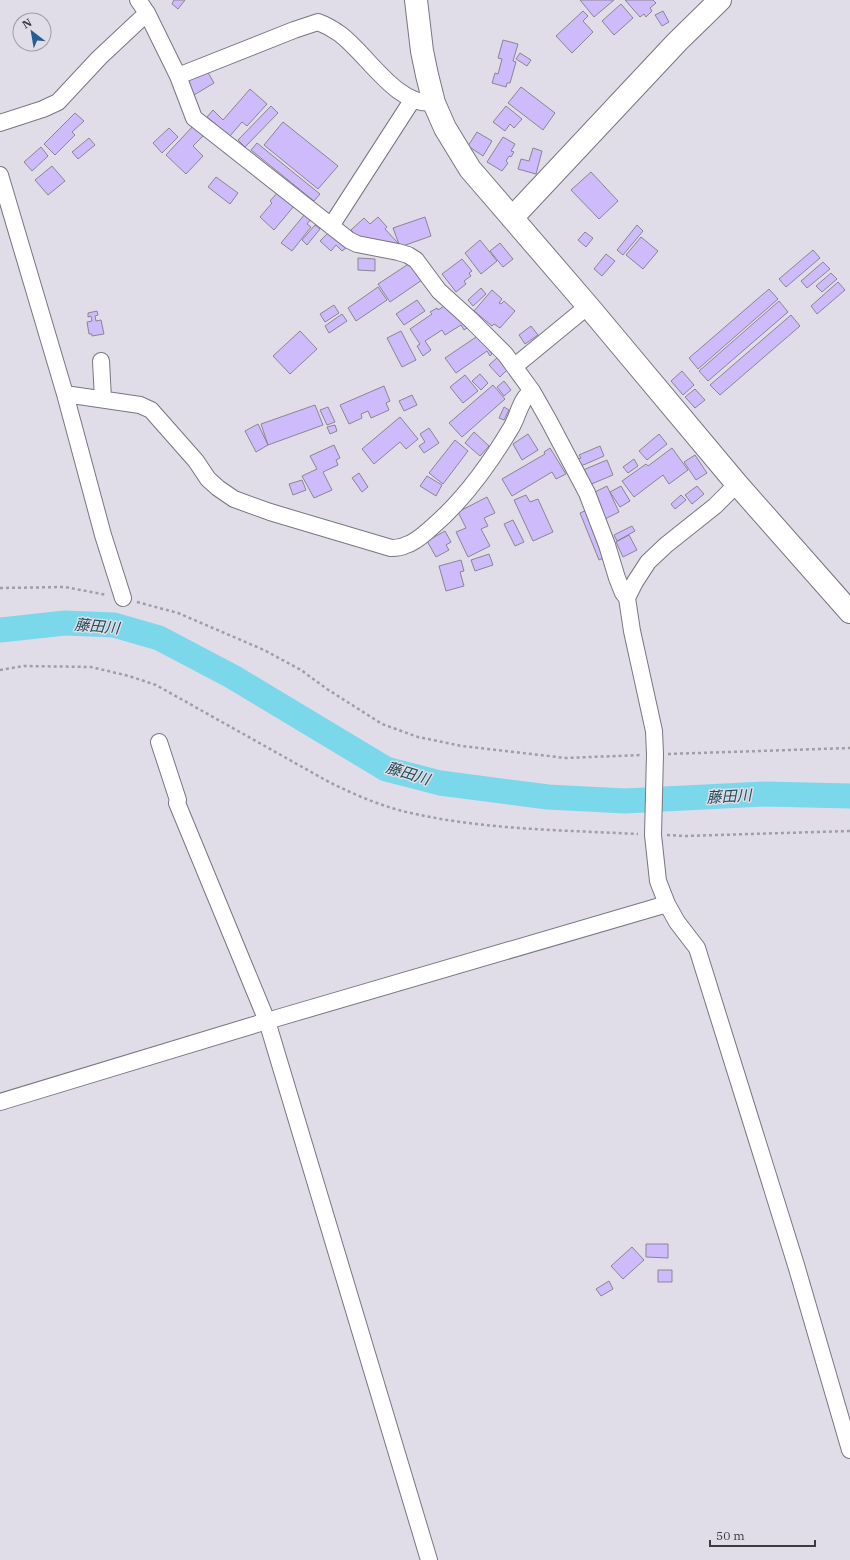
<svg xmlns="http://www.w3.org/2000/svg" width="850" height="1560" font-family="'IBM Plex Serif','Noto Sans JP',serif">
<rect width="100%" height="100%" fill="#e0dde8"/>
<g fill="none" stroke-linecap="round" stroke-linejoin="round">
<path stroke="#7bd7ea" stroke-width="25" d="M0,630l65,-7 49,2 45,13 74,39 153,92 54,14 108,14 77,4 140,-7 85,2"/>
</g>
<path fill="#cebbfc" stroke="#898691" d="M174,0h11l-7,9 -6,-5z
M580,0h34l-20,17z
M625,0h28l3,3 -6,5 2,3 -6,6 -2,-3 -4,3z
M621,4l12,14 -19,17 -12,-14z
M583,11l5,5 -5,5 10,11 -21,21 -16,-17z
M663,11l6,11 -7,4 -7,-11z
M503,40l15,4 -5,17 3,1 -6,21h-3l-1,4 -14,-4 3,-10 3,1 4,-15 -4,-1z
M520,53l11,7 -4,6 -11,-7z
M206,69l8,14 -20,12 -8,-13z
M521,87l34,26 -12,17 -35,-27z
M250,89l17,15 -20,22 -5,-4 -12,14 -23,-19 6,-7 10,10z
M271,106l7,7 -33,34 -7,-7z
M506,106l16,13 -8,9 -4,-4 -5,7 -12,-9z
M75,113l9,8 -12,11 3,3 -20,20 -11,-11z
M283,122l55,44 -20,23 -54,-44z
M193,126l10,10 -10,10 10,10 -17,18 -20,-19z
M169,128l9,9 -16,16 -9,-10z
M477,132l15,9 -9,15 -15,-10z
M503,137l12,7 -4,7 3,1 -3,5 -2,-1 -3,5 2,2 -6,8 -15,-9z
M89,138l6,7 -17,14 -6,-7z
M257,143l63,51 -6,7 -63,-51z
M41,147l7,9 -16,15 -8,-9z
M533,148l9,3 -6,23 -18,-5 3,-10 8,2z
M52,166l13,15 -17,14 -13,-15z
M591,172l27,29 -19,18 -28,-29z
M216,177l22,16 -8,11 -22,-17z
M278,192l16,14 -20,24 -14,-13 12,-14 -2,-2z
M305,214l6,5 -4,5 4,3 -19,24 -11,-8z
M378,217l9,10 -2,2 13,14 -4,3h-28l-15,-16 13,-12 6,6z
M425,217l6,19 -31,11 -7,-19z
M315,225l5,4 -13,16 -5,-5z
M637,225l6,6 -20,24 -6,-5z
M330,231l16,17 -4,3 -6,-6 -5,6 -11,-10z
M585,232l8,6 -7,9 -8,-7z
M641,237l17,14 -15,18 -17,-14z
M480,240l17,21 -16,13 -16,-21z
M500,243l13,16 -10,8 -13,-16z
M813,250l7,8 -34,29 -7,-8z
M606,254l9,7 -13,15 -8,-7z
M358,258l17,1v12l-17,-1z
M462,259l10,12 -3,2 2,3 -7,5 2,3 -10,8 -14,-18z
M823,262l7,7 -23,19 -6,-7z
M410,263l12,17 -32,22 -12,-18z
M831,273l6,6 -15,13 -6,-6z
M838,282l7,8 -28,24 -6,-8z
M378,287l9,13 -31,21 -8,-13z
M481,288l5,6 -13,12 -5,-6z
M769,289l9,10 -80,70 -9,-11z
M492,290l10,9 -3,4 2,1 3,-3 11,10 -15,17 -6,-4 -2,2 -18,-15z
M417,300l8,11 -21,14 -8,-11z
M779,301l9,11 -80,69 -9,-10z
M450,302l17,26 -3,2 -3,-5 -16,10 -3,-5 -17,11 6,9 -8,6 -6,-10 3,-2 -10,-15 22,-15 -2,-2 7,-4 1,2z
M334,305l5,8 -14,9 -5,-8z
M97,311l1,4 -3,1 1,5 5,-1 3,14 -12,2v-2h-3l-2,-12 5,-1 -1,-5 -3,1v-4z
M342,314l5,7 -18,12 -4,-7z
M791,315l9,11 -80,69 -10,-10z
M531,326l7,9 -13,9 -6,-9z
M300,331l17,18 -27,25 -17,-18z
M401,331l15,29 -14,7 -15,-29z
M479,335l13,19 -2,2 -3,-5 -31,22 -11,-15z
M498,357l10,12 -8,8 -11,-12z
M682,371l12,14 -11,10 -12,-14z
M480,374l8,9 -7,7 -9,-9z
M465,375l13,16 -15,12 -13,-16z
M504,381l7,9 -7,6 -7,-9z
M493,385l12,14 -43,38 -13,-14z
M384,386l6,15 -4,2 3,7 -18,8 -3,-7 -7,3 1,4 -13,6 -9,-19z
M695,389l10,11 -10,8 -10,-11z
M412,395l5,10 -13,6 -5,-10z
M315,405l8,20 -55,20 -7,-21z
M328,407l7,15 -8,3 -7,-15z
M504,407l5,3 -5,10 -5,-2z
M400,417l18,22 -12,10 -6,-7 -26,22 -12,-15z
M258,424l10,21 -12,7 -11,-21z
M335,425l2,6 -7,3 -3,-7z
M429,428l10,15 -15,10 -5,-7 6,-4 -5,-8z
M474,432l15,14 -9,10 -15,-13z
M528,434l10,16 -16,10 -9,-16z
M659,434l8,10 -20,16 -8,-9z
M455,440l13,11 -25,33 -14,-11z
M334,445l6,13 -4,2 2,5 -15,7 9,18 -18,8 -12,-22 15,-7 -7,-13z
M600,446l4,10 -23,10 -3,-7 3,-1 -2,-3z
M550,448l16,26 -10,5 -4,-7 -40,24 -10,-17 43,-25 -1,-2z
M672,448l16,22 -19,14 -6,-9 -29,22 -12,-16 24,-17 2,2z
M695,455l12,18 -11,7 -12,-18z
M634,459l4,7 -10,7 -5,-6z
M607,460l6,15 -24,10 -6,-15z
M359,473l9,14 -6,5 -10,-14z
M427,476l15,9 -6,11 -16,-10z
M302,480l4,10 -13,5 -4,-11z
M607,486l12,26 -18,9 -12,-26z
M621,486l9,15 -10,6 -10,-15z
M697,486l7,8 -12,10 -7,-9z
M526,495l4,7 8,-3 15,33 -20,9 -19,-41z
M681,495l5,5 -11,9 -4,-5z
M487,497l8,16 -11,5 4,8 -7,3 9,17 -22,11 -12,-25 10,-4 -8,-16z
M587,510l19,47 -7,3 -19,-47z
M513,520l11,22 -9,4 -11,-22z
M632,526l3,5 -18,10 -3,-6z
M445,531l6,11 -5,3 3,5 -13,7 -9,-16z
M629,535l8,15 -14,7 -7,-15z
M489,554l4,11 -18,6 -4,-11z
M461,560l3,11 -4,1 4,14 -18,5 -7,-25z
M646,1244h22v14l-22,-1z
M632,1247l12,13 -21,19 -12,-13z
M658,1270h14v12h-14z
M609,1281l4,8 -12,7 -5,-7z"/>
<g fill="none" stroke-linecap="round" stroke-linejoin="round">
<g stroke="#787680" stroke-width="18">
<path id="street" d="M138,0l9,13
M178,76l116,-46 24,-8c8,3 15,7 22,12 28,21 56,72 94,69
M0,123l43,-14 15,-7 41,-44 48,-45 31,63 16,42 155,122 8,4 41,8 10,3 8,5 23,31 32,29 34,34 27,37 17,30 38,72 20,52 10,33 6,15 4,5 5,33 22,100 1,23 -2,81 5,46 9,23 10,18 20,26 99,317 54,185
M0,175l65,219 38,141 20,63
M331,226l82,-127
M101,361l2,38
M515,366l73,-60
M65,394l75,11 11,5 45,51 12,18 10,9 16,11 36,13 121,36c5,0 11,-1 15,-3 10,-3 18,-11 25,-17 33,-28 58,-63 80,-100 7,-11 9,-29 21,-37
M627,598l8,-16 13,-20 18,-17 49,-39 22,-22
M159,742l19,58 -1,3 90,218 162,539
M0,1102l267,-81 400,-117"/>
</g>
<g stroke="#787680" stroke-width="24">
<path id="secondary" d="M416,0l6,51 5,24 7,28 11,25 25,41 118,137 149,178 113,128
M512,218l165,-176 43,-42"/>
</g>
<path stroke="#9f9da5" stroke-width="2.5" stroke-dasharray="3 3" stroke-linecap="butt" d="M0,588l65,-1 42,8
M137,602l41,11 86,37 37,20 26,19 55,35 36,13 44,9 104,12 75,-3
M0,670l24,-4 67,1 38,9 27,9 173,97c26,13 54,25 82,31 75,17 151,17 227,21
M668,754l182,-6
M667,835l18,1 165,-5"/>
<use href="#street" stroke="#fff" stroke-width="16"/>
<use href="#secondary" stroke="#fff" stroke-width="22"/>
</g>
<g text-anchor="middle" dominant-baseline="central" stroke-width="3" stroke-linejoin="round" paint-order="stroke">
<g font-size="15" font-style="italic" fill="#224c55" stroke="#e0dde8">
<text transform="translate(97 626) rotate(5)">藤田川</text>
<text transform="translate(408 773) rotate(17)">藤田川</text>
<text transform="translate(729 796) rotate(-3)">藤田川</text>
</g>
</g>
<g transform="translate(32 32) rotate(329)"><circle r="19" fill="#e0dde8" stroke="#9e9ca5"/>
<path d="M0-3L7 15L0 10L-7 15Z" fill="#275d95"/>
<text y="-6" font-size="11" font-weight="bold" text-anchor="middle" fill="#3c3b40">N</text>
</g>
<path d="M710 1540v6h105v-6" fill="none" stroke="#3c3b40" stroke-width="2"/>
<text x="716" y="1540" font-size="12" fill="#3c3b40" stroke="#e0dde8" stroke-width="3" paint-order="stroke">50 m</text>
</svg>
